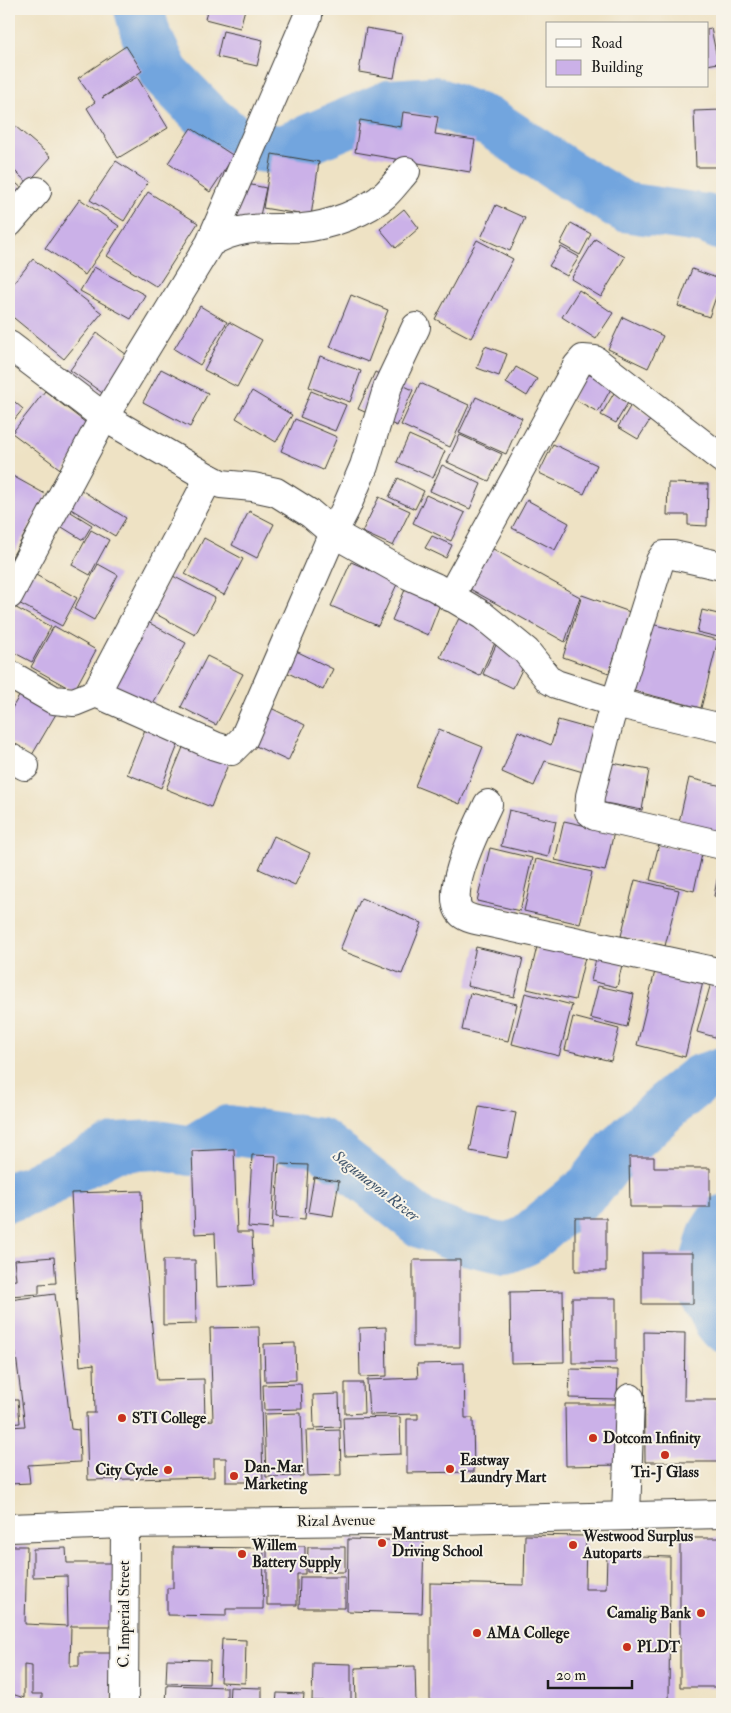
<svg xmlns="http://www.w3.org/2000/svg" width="731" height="1713" font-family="'IM FELL Double Pica',serif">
<rect width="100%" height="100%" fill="#f7f3e8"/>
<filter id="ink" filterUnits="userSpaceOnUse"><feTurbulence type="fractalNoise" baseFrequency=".02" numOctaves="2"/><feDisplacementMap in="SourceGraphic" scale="10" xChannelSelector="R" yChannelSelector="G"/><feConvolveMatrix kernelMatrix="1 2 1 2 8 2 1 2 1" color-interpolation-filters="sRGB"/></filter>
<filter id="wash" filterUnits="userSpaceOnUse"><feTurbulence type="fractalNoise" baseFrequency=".0096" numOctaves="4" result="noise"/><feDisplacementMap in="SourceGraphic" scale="20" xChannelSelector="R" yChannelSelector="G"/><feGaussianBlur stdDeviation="1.12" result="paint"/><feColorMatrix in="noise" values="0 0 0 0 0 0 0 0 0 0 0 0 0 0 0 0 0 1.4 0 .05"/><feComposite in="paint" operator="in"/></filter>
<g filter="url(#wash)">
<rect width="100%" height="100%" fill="#eee2c4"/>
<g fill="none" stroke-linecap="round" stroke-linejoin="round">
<path stroke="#72a5de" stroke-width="50" d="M139,9l7,26 19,39 45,46 31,25 42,5 109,-46 42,-3 57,22 77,51 56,33 82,12 16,7
M9,1197l22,-7 85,-43 40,-2 36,6 36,-21 92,13 101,80 40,16 45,10 19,-8 65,-54 28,-36 50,-46 32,-26 22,-7
M722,1220l-9,14 -14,50 23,44"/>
</g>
<g id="blocks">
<path fill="#cbb1e8" d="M208,9h37l-5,19 -35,-9z
M366,28l36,6 -8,44 -35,-6z
M711,28l7,35 -11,2v-36z
M223,31l40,9 -6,26 -40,-9z
M126,46l16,25 -40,27 35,-21 31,51 -50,30 -31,-50 8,-6 -17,-24z
M722,110v57h-26l-2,-56z
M403,112l35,5 -3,17 40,6 -5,32 -115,-20 5,-32 41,7z
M15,126l36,31 -23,26 -19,-17v-33z
M191,128l43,28 -24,36 -42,-29z
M272,154l47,8 -8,54 -48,-8z
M116,161l32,21 -24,39 -34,-21z
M9,177l16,14 -16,19z
M242,183l24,5 -8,37 -24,-4z
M148,192l50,31 -41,64 -50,-31z
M80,199l39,27 -34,49 -40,-27z
M496,205l29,13 -15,33 -29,-13z
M404,209l15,19 -23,20 -16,-19z
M571,223l20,11 -11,21 -20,-11z
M595,239l30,18 -24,40 -30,-18z
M477,240l36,19 -42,79 -36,-19z
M561,247l18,10 -12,19 -18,-10z
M33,259l69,54 -38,46 -55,-45v-25z
M94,267l51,28 -14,24 -51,-28z
M692,269l30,11 -13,37 -31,-11z
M579,290l34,23 -17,26 -34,-22z
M351,295l37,15 -20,52 -38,-15z
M200,306l27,16 -27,43 -26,-16z
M623,317l40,19 -15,32 -40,-19z
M229,322l33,18 -25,47 -33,-17z
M97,333l37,27 -26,37 -38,-27z
M485,346l22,8 -8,22 -22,-8z
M320,356l41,15 -11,31 -41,-15z
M516,367l21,12 -10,17 -21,-13z
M161,369l47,24 -18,34 -47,-25z
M375,372l38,18 -16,36 -39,-17z
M586,373l26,14 -14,25 -26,-14z
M420,383l49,22 -19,42 -49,-22z
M45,391l50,39 -32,41 -51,-38z
M252,391l40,24 -16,27 -40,-24z
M311,391l35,14 -11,26 -35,-14z
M614,393l15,8 -13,22 -15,-8z
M9,397l14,12 -14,17z
M476,397l46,21 -16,36 -47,-21z
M631,405l21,12 -14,22 -20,-12z
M295,419l42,18 -14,33 -42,-19z
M409,435l36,16 -12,27 -36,-16z
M460,435l42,19 -13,27 -42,-19z
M553,444l44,21 -13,29 -45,-21z
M442,465l39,19 -11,25 -40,-18z
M9,474l38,21 -38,67z
M398,478l26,13 -9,18 -26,-12z
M668,483l40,1 -1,42 -19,-1v-10h-21z
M73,485l53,33 -11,18 -54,-33z
M426,495l39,18 -14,28 -38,-18z
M379,497l31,14 -17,35 -31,-14z
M527,500l42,23 -14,27 -43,-22z
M66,509l26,16 -9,15 -26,-16z
M249,511l25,13 -17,34 -25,-13z
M91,530l18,10 -19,35 -18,-10z
M432,536l20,9 -6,13 -21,-10z
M204,538l39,21 -19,36 -39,-21z
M486,545l94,52 -15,45 -102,-57z
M351,562l47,20 -20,44 -47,-20z
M98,564l20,11 -24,45 -20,-11z
M27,570l50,28 -15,28 -51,-27z
M171,575l44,23 -20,37 -43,-23z
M407,585l35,14 -14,36 -36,-15z
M582,595l48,17 -21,61 -46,-16z
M9,604l42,23 -19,35 -23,-12z
M702,610l20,5v23l-25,-6z
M460,616l39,18 -19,42 -40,-19z
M146,621l40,22 -36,66 -41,-22z
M651,624l67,16 -17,68 -67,-17z
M54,626l42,24 -22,41 -43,-24z
M496,645l31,14 -14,29 -30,-14z
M294,650l39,19 -10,21 -39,-19z
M207,656l36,18 -27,51 -35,-18z
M21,693l35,21 -24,41 -23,-14v-28z
M263,704l42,21 -17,36 -43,-20z
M558,720l36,10 -11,42 -38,-11 -11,25 -32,-14 16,-41 33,14z
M146,727l34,13 -19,48 -34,-14z
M439,729l44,18 -23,57 -45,-18z
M186,740l45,17 -20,50 -45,-18z
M607,762l42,8 -7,40 -42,-8z
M689,778l33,8v47l-43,-11z
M509,810l47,11 -8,36 -47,-11z
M564,821l50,11 -9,39 -50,-11z
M274,836l36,17 -15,32 -36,-16z
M659,844l43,10 -8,37 -44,-11z
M490,848l42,10 -12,53 -43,-10z
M536,859l56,13 -12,52 -56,-13z
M721,860h1v38l-8,-2z
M635,880l44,10 -14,56 -44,-10z
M361,898l61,25 -20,51 -62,-24z
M539,938l48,11 -12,51 -48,-11z
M476,947l47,11 -9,39 -47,-11z
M598,950l26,6 -7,31 -26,-6z
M655,971l48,11 -18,75 -48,-12z
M713,976l9,3v60l-25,-7z
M598,986l36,8 -7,33 -37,-9z
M470,993l47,11 -9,37 -46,-11z
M525,993l47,12 -13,51 -47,-12z
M573,1017l46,12 -8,32 -46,-11z
M479,1106l37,7 -9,45 -37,-7z
M234,1149l3,83h15l2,53 -37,2 -2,-54 -20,1 -3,-83z
M252,1155l24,1 -4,73 -24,-2z
M629,1157h25v11h56v39h-80z
M279,1164l29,1 -3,54 -29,-2z
M314,1177l25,4 -6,35 -25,-4z
M142,1191l1,40 14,149 47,-1 1,42 8,-1 -3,-92 49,-1 4,155h-37v-24h-12v19l-126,3 -2,-67h9l-1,-49 -14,2 -9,-173z
M575,1218h31v53h-31z
M642,1253h51v51h-51z
M54,1257l2,26 -17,1v10l-30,2v-15l7,-1 -2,-20z
M163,1260h32l1,64 -33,1z
M413,1260h47v87h-47z
M563,1291l1,71 -53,1 -1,-71z
M55,1294l16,135 8,1 1,32 -52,3 2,18 -21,1v-57l16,-1 -16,-126z
M572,1298h44v65h-44z
M386,1327l1,49 -27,1 -1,-49z
M644,1332l41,1 -1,67h38v62h-77z
M295,1343l1,37 -31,1 -1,-37z
M464,1363l1,55h8l1,54 -67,1v-54h11v-5l-49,1 -2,-35 51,-2 -1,-14z
M570,1369l48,1 -1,29 -48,-1z
M345,1383h18l1,30 -19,1z
M301,1384l1,25 -38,1 -1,-25z
M339,1394l1,33 -26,1 -1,-33z
M9,1400h9l2,23 -11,1z
M565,1404h56v61l-55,1z
M301,1413l2,63 -37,1 -2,-63z
M400,1417l1,37 -56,2 -2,-38z
M340,1430l1,45 -33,1 -2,-45z
M525,1535l61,1 -1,53h21l1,-34 63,2 -1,147h-239v-121l94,2z
M680,1538h42v149h-42z
M348,1539l76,2 -2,72 -75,-2z
M9,1546h18l-2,78 43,2 -1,-50 -34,1v-28l33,-1 1,15h47l1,63h-44l-1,40h9v-13h33v51h-70v-10h-10v-28l-8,-1v33l-15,-5z
M267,1546h38v28h-8v31h-30z
M173,1547l91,1 -1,61h-37v7l-59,-1v-27h6z
M308,1547h37v25h-38z
M300,1577h45v31h-46z
M222,1639l24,1 -1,43 -25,-1z
M167,1659l43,1 -1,24 -43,-1z
M313,1663l38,1v38l-39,-1z
M415,1666l1,38h-60l-1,-36z
M167,1685l60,2v17h-61z
M230,1687l32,1v16h-33z
M277,1693l27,1 -1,10h-27z"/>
</g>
</g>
<g filter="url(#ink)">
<use href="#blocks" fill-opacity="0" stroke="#3c3a35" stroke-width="1"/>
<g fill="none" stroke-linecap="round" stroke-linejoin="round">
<g stroke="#3c3a35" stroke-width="30">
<path id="minor" d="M9,223l28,-32
M210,243l98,-227
M722,566l-49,-11h-9l-4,6 -50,158 -20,77 -1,15 6,5 127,29
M9,595l95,-178 106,-174c30,-19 59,-14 92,-15 26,-2 65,-16 84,-34 7,-7 13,-15 20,-23
M450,597l127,-231 6,-7 12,1 127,99
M9,674l45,26 20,2 22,-9 113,-215
M96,693l119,53 16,5 13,-13 89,-205 13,-25 18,-42 24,-80 28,-59
M9,757l16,9
M488,804c-9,20 -47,92 -26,110 7,6 20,7 29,9l231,50
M626,1516l4,-118
M124,1704l1,-180"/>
</g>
<g stroke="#3c3a35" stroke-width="30">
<path id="tertiary" d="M9,345l95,72 105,61 12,6 32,3 23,5 35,22 22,19 73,41 29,13 47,28 44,36 23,29 7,4 59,19 107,25"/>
</g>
<g stroke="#3c3a35" stroke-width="30">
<path id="primary" d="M9,1528l116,-4 327,-4 270,-6"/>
</g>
<use href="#minor" stroke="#fff" stroke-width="28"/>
<use href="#tertiary" stroke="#fff" stroke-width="28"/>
<use href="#primary" stroke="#fff" stroke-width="28"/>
</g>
</g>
<g fill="#c8321e" stroke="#f7f3e8" stroke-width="2">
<circle cx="122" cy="1418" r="5"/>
<circle cx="593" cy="1438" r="5"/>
<circle cx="665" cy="1455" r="5"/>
<circle cx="450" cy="1469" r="5"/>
<circle cx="168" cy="1470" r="5"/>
<circle cx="234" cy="1476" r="5"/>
<circle cx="382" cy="1543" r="5"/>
<circle cx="573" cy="1545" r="5"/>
<circle cx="242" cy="1554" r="5"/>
<circle cx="701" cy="1613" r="5"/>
<circle cx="477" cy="1633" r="5"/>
<circle cx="627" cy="1647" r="5"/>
</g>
<g text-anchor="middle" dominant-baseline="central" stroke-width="4" stroke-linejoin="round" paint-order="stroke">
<g font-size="15" font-weight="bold" fill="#1c1c1c" stroke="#f7f3e8" text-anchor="start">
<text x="132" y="1418">STI College</text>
<text x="603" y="1438">Dotcom Infinity</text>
<text x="460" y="1460">Eastway<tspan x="460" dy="17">Laundry Mart</tspan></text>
<text x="244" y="1467">Dan-Mar<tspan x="244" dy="17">Marketing</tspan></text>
<text x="158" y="1470" text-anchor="end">City Cycle</text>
<text x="665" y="1472" text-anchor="middle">Tri-J Glass</text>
<text x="392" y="1534">Mantrust<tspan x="392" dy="17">Driving School</tspan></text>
<text x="583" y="1536">Westwood Surplus<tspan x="583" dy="17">Autoparts</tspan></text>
<text x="252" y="1545">Willem<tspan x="252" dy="17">Battery Supply</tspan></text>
<text x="691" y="1613" text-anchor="end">Camalig Bank</text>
<text x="487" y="1633">AMA College</text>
<text x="637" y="1647">PLDT</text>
</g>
<g font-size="15" fill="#1c1c1c" stroke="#f7f3e8">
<text transform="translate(336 1521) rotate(-1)">Rizal Avenue</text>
<text transform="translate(124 1614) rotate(-90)">C. Imperial Street</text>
</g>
<g font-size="16" font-style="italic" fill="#3e536a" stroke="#f7f3e8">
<text transform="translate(376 1186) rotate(38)">Sagumayon River</text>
</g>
</g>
<rect width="731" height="1713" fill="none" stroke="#f7f3e8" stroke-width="30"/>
<rect x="546" y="22" width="162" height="65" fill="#f7f3e8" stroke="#9f9d96"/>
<rect x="556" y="39" width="25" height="8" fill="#ffffff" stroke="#9f9d96"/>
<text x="591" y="48" font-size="15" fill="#1c1c1c">Road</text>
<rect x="556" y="60" width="25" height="15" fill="#cbb1e8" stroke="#9f9d96"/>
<text x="591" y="72" font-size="15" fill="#1c1c1c">Building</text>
<path d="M548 1680v8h84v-8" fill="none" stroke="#1c1c1c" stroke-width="2.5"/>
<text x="556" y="1680" font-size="15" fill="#1c1c1c" stroke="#f7f3e8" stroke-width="4" paint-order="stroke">20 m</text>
</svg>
